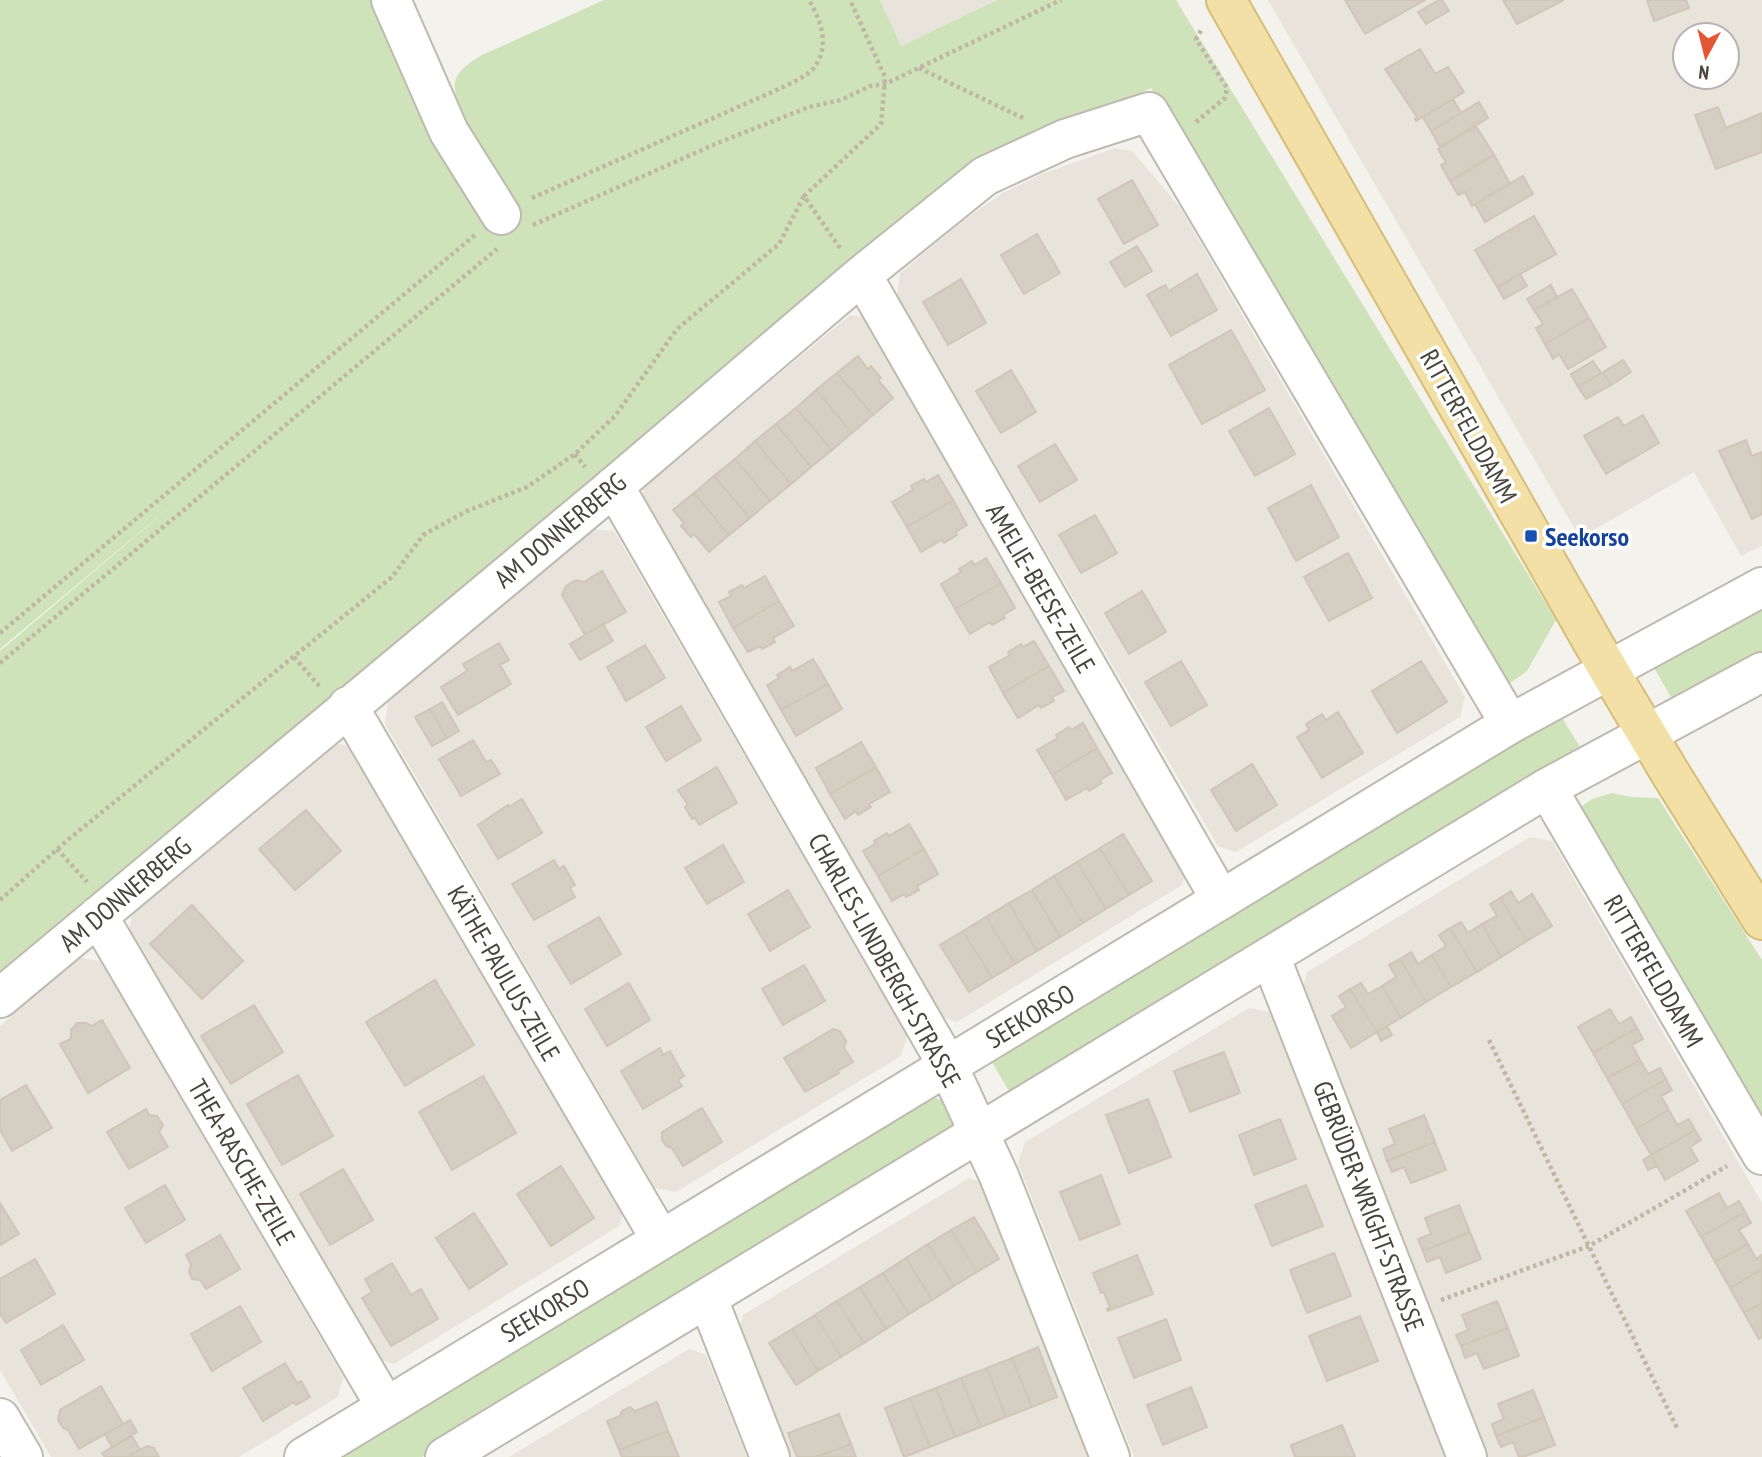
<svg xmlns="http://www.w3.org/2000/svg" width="1762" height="1457" font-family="'PT Sans Narrow',sans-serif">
<rect width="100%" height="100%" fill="#f4f2ec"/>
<path fill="#e8e4db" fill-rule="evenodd" d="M880,0h117l-96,46z
M1268,0h494v546l-21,10 -47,-84 -114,66zM1685,35h42v42h-42z
M1115,148l17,3 47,55 286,491 -5,20 -224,135 -18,-6 -321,-550 3,-23 64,-53 39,-27 39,-19z
M850,315l19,3 319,547 -6,20 -225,137 -19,-6 -297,-508 3,-21z
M595,529l19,2 293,505 -6,20 -225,136 -21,-4 -270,-464 3,-23z
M338,744l18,3 270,459 -7,20 -225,138 -19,-6 -247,-421 4,-22z
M1530,837l22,4 210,362v254h-277l-184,-462 6,-23z
M81,958l20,3 242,416 -5,20 -99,60h-188l-51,-87v-344z
M1249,1008l21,4 175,445h-311l-116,-294 7,-21z
M969,1178l19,7 108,272h-311l-47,-121 5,-21z
M689,1349l17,6 41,102h-238z"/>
<path fill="#cfe3ba" d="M0,0h375c35,79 66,161 115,233l30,-20c-14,-25 -71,-106 -65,-131 4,-14 16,-20 27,-27l122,-55h276l21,46 96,-46h179l380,620 -29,51 -21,15 -355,-598 -151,67 -1000,827v-331l189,-160 -189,158z
M1762,602v55l-87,47 -25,-43z
M1558,711l25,41 -570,346 -24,-41z
M1612,793l20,4 26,1 104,162v173l-184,-324 14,-10z
M927,1096l16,4 10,20 -1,7 -35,30 -495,300h-93z"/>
<path fill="#d5cec3" stroke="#cfc6b7" stroke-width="2" d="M1345,0h80l-60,34z
M1439,0h3l7,11 -23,13 -8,-12z
M1503,0h61l-47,24z
M1647,0h39l3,8 -35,13z
M1733,48l6,17 -11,4 -1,-19z
M1420,49l15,25 13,-7 16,25 -48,29 -1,-2 2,-2 -32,-48z
M1453,99l8,14 -30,18 -8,-14z
M1479,102l9,16 -48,29 -9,-16z
M1718,107l8,21 36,-15v39l-46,17 -21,-54z
M1476,126l18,29 -44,26 -9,-16 5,-2 -8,-14z
M1494,155l16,29 -38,22 -7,-14 -7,3 -8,-14z
M1523,176l10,18 -48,28 -10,-18z
M1132,180l26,45 -34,19 -26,-45z
M1534,216l22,38 -59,33 -22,-37z
M1037,234l23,39 -36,21 -23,-39z
M1137,246l15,25 -27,16 -15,-25z
M1197,274l20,36 -46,26 -24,-41 18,-10 4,6z
M1520,274l7,12 -23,13 -6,-11z
M961,279l25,44 -38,22 -25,-43z
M1551,285l6,12 -23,13 -7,-11z
M1572,289l17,29 -44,26 -9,-16 7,-4 -9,-14z
M1589,318l17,29 -38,22 -9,-15 -6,5 -8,-15z
M1231,330l34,60 -63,34 -33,-59z
M858,356l10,13 3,-3 10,12 -3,2 15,18 -20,17 -36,-42z
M1623,360l8,12 -20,13 -8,-13z
M1593,361l8,12 -23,14 -7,-13z
M1011,370l25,42 -35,21 -25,-42z
M1603,372l8,13 -25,14 -8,-12z
M837,373l36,42 -21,18 -36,-43z
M816,390l36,43 -20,17 -36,-42z
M796,408l36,42 -21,17 -35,-43z
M1269,408l26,46 -40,22 -26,-45z
M1643,415l16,28 -53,31 -22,-38 34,-19 6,9z
M776,424l35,43 -20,17 -36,-43z
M1746,440l6,16 10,-4v62l-10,5 -33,-68z
M755,441l36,43 -21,17 -35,-42z
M1055,444l22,36 -37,22 -22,-36z
M735,459l35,42 -20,17 -36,-42z
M938,475l15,25 -46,27 -15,-25 21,-12 -2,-4 13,-7 2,3z
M714,476l36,42 -21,17 -35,-42z
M1311,485l28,52 -43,24 -28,-53z
M694,493l35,42 -20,17 -15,-18 -3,3 -10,-11 3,-3 -11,-13z
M953,500l14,25 -11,7 1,3 -13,8 -2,-3 -21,12 -14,-25z
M1095,515l22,38 -36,20 -22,-38z
M1348,553l24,45 -43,23 -25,-44z
M986,558l15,25 -46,26 -14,-25 20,-12 -2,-3 13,-8 2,4z
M602,571l24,41 -41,23 -23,-40 4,-9 10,-6 8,2z
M765,576l14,25 -46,27 -14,-26 12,-6 -2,-4 13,-7 2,3z
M1001,583l14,25 -12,7 2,3 -13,7 -2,-3 -20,12 -15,-25z
M1142,591l24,41 -37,22 -24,-41z
M779,601l15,25 -21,12 2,4 -13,7 -2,-3 -12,6 -15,-24z
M603,624l10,17 -33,19 -10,-16z
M1034,641l15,25 -46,27 -14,-26 21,-12 -2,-3 13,-8 2,3z
M499,643l10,17 -9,5 11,19 -53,31 -17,-28 26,-16 -4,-7z
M645,645l20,33 -39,23 -19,-34z
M813,659l15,25 -47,26 -14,-25 12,-7 -2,-3 13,-8 2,4z
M1181,661l26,44 -36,21 -26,-44z
M1421,661l26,41 -50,31 -25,-42z
M1049,666l15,25 -12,6 2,4 -13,7 -2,-3 -21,13 -15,-25z
M828,684l14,25 -46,27 -15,-26z
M442,702l17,29 -12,7 -17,-29z
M681,706l20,34 -35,21 -20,-34z
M430,709l17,29 -15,8 -17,-29z
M1338,712l25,41 -41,25 -25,-41 12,-7 -3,-6 16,-10 4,6z
M1083,723l14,25 -45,27 -15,-25 21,-12 -2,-3 13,-8 2,3z
M473,740l13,22 5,-2 9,14 -39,22 -22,-37z
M861,742l15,25 -46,27 -14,-26z
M1097,748l15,25 -12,7 2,3 -13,8 -2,-3 -21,12 -14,-25z
M1252,764l25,41 -41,26 -25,-41z
M717,767l20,36 -38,22 -4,-7 -3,1 -7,-12 3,-2 -10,-15z
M876,767l14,25 -21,12 2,3 -13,8 -2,-4 -11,8 -15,-25z
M522,799l20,34 -44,26 -20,-34 30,-20 1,2z
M306,810l35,41 -46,39 -36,-41z
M909,824l15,25 -46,27 -15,-25 12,-7 -1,-3 13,-8 2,3z
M1123,834l29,47 -23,14 -29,-47z
M723,845l21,37 -37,22 -22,-36z
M1100,848l29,47 -23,14 -29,-47z
M924,849l14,25 -21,12 2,4 -13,7 -2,-3 -12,7 -14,-25z
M554,860l5,9 5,-3 11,19 -5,3 5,9 -41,23 -22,-36z
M1077,862l29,47 -23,14 -29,-47z
M1054,876l29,47 -23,14 -28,-47z
M788,890l22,37 -40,24 -22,-37z
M1032,890l28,47 -23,14 -28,-48z
M1511,891l7,12 14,-9 20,32 -25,15 -27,-43z
M1500,898l27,43 -26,16 -19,-33 15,-8 -7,-12z
M1009,903l28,48 -22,13 -29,-47z
M192,905l51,56 -41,38 -52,-55z
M599,917l22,37 -50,30 -23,-38z
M986,917l29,47 -23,14 -29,-47z
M1461,922l7,11 14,-9 19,33 -24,15 -27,-44z
M1450,928l27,44 -26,15 -19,-32 14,-9 -7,-11z
M963,931l29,47 -23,14 -29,-47z
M1411,952l7,12 14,-9 19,32 -25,15 -26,-43z
M1400,959l26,43 -25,16 -19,-32 14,-9 -7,-12z
M804,965l21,36 -42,24 -21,-36z
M435,980l39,65 -69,41 -39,-64z
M629,983l21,37 -43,26 -22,-37z
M1361,983l7,11 14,-8 19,32 -24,14 -27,-43z
M1350,989l27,43 -26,16 -19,-32 14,-9 -7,-11z
M254,1005l29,47 -52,32 -30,-48z
M1610,1009l9,15 12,-7 6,11 -44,25 -15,-26z
M102,1020l28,48 -42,25 -28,-49 11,-5v-9l6,-7h9l6,3z
M1387,1026l5,9 -11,6 -4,-9z
M1637,1028l6,11 -11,6 8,15 -33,18 -14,-25z
M833,1029l7,2 6,10 -2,7 9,14 -15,9 1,2 -34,19 -21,-34z
M660,1048l3,7 7,-4 14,25 -6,4 4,6 -39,23 -22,-38z
M1224,1052l16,41 -50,19 -16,-41z
M1640,1060l8,14 12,-6 6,11 -44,25 -15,-26z
M298,1075l35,61 -51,29 -35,-61z
M483,1076l33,57 -64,37 -33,-58z
M1666,1079l6,11 -11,6 8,14 -33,19 -14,-25z
M26,1085l26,43 -40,23 -12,-21v-30z
M1148,1099l23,58 -42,16 -23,-58z
M702,1108l20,34 -39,24 -11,-18 -6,-2 -4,-6v-8z
M146,1109l3,6 8,1 6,9 -4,7 9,15 -39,22 -22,-37z
M1669,1110l8,15 12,-6 6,11 -44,25 -15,-26z
M1424,1115l11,27 -48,19 -4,-12 12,-5 -6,-15z
M1280,1119l16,40 -42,16 -15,-40z
M1695,1130l6,10 -11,7 8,14 -33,19 -14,-25z
M1435,1142l11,28 -35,13 -7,-16 -12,5 -5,-11z
M1651,1155l6,11 -9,4 -5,-10z
M561,1166l33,52 -43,28 -34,-52z
M343,1169l30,51 -43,25 -30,-51z
M1101,1175l19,49 -40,16 -20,-48z
M165,1185l20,35 -39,23 -21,-35z
M1306,1185l17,41 -51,20 -17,-41z
M1719,1193l8,15 12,-7 6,11 -44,25 -15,-26z
M0,1203l19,31 -19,11z
M1459,1205l11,27 -47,19 -5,-12 13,-5 -6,-16z
M1745,1212l6,11 -12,7 9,14 -33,18 -14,-25z
M474,1213l33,51 -38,25 -33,-51z
M974,1217l25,42 -22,13 -26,-42z
M951,1230l26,42 -23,14 -26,-42z
M1470,1232l11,27 -35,14 -6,-16 -13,5 -4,-11z
M220,1235l20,34 -34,20 -6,-9 -8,-1 -3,-7 2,-7 -5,-10z
M928,1244l26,42 -22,14 -26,-42z
M1748,1244l8,15 6,-4v14l-32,19 -15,-26z
M1334,1253l17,43 -44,17 -17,-43z
M1137,1255l16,39 -45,17 -1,-2 3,-1 -6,-16 -3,1 -8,-20z
M906,1258l26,42 -23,14 -26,-41z
M35,1259l20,35 -49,29 -6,-9v-35z
M392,1263l19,32 10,-6 17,30 -47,27 -29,-48 10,-6 -7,-13z
M1762,1269v34l-18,10 -14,-25z
M883,1273l26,41 -23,15 -26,-42z
M860,1287l26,42 -22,14 -27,-42z
M837,1301l27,42 -23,14 -26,-42z
M1497,1301l11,27 -47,18 -5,-11 12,-5 -6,-15z
M1762,1303v34l-3,2 -15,-26z
M240,1306l21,36 -49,29 -21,-37z
M815,1315l26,42 -23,14 -26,-42z
M1360,1316l18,45 -51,20 -18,-45z
M1166,1319l15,41 -47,18 -16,-40z
M63,1325l21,35 -43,25 -20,-35z
M1508,1328l11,28 -35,13 -7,-16 -12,5 -4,-12z
M792,1329l26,42 -22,14 -27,-42z
M1038,1347l19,50 -25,10 -20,-49z
M1012,1358l20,49 -26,10 -19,-49z
M285,1363l12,20 4,-2 9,16 -14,8 -2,-3 -31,19 -20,-33z
M987,1368l19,49 -25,10 -20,-49z
M961,1378l20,49 -26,10 -19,-49z
M101,1386l22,38 -44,25 -11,-19 -5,-2 -5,-8 2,-10z
M1191,1387l16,40 -44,18 -16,-40z
M936,1388l19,49 -25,10 -20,-49z
M1533,1390l11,27 -48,19 -4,-12 12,-5 -6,-15z
M910,1398l20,49 -26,10 -19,-49z
M657,1402l11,29 -49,19 -12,-29 13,-5 2,-5 8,-4 5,4z
M839,1414l12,30 -35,13h-19l-9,-24z
M1544,1417l11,28 -32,12h-4l-6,-15 -12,5 -5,-11z
M130,1420l7,12 -25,15 -7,-13z
M1342,1425l13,32h-60l-4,-12z
M668,1431l11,26h-57l-3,-7z
M132,1436l8,14 -13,7h-22l-3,-4z
M851,1444l5,13h-40z
M147,1446l7,2 5,9h-32z"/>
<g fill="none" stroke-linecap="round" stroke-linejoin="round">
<g stroke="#bfbab0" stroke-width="42">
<path id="minor" d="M391,0l58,132 52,83
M862,275l359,625
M614,486l334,580 51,110 111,281
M348,706l313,534
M1547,788l215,367
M98,916l288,491
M1270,956l197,501
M0,998l605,-504 257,-219 123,-99 80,-37 84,-27 361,612
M708,1299l62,158
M0,1418l23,39
M304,1457l1206,-733 252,-137
M445,1457l1102,-669 215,-116"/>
</g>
<g stroke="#d7be78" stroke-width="42">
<path id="major" d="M1226,0l382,669 64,107 90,144"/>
</g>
<path stroke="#bfb6a3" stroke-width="4.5" stroke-dasharray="3.5 3.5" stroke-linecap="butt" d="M919,68l106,51
M1196,122l29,-24 2,-10 -31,-49 6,-10
M532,198l247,-109c10,-5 27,-12 34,-20 18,-22 8,-48 -4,-69
M533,225l187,-83 89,-35 32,-7 29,-14 15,-2 176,-84
M840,248l-36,-52 77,-72 4,-47 -35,-77
M575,454l10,13
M0,633l475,-398
M294,657l27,31
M0,663l497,-414
M57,849l30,33
M0,900l70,-62 322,-261 31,-42 44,-24 60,-24 48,-33 40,-38 62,-87 102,-85 25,-48
M1489,1040l188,388
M1441,1300l148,-54 138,-80"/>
<use href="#minor" stroke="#fff" stroke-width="38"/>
<use href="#major" stroke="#f3e0a7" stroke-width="38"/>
</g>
<rect fill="#1a4fb4" stroke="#fff" stroke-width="2.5" x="1524" y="529" width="14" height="14" rx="3.5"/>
<g text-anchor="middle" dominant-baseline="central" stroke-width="7" stroke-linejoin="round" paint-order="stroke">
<g font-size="26" fill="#48433b" stroke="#fff">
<text transform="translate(1469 426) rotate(61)">RITTERFELDDAMM</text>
<text transform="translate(560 530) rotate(-40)">AM DONNERBERG</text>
<text transform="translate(1041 588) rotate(60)">AMELIE-BEESE-ZEILE</text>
<text transform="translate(125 894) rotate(-40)">AM DONNERBERG</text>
<text transform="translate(885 960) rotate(61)">CHARLES-LINDBERGH-STRASSE</text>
<text transform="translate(1654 971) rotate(60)">RITTERFELDDAMM</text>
<text transform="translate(504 973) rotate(60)">KÄTHE-PAULUS-ZEILE</text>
<text transform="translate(1030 1016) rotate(-31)">SEEKORSO</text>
<text transform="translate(242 1162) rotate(60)">THEA-RASCHE-ZEILE</text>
<text transform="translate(1369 1206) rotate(69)">GEBRÜDER-WRIGHT-STRASSE</text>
<text transform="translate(545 1310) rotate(-31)">SEEKORSO</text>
</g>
<g font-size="26" font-weight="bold" fill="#164399" stroke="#fff" text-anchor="start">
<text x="1545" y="536">Seekorso</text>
</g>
</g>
<g transform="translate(1706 56) rotate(187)"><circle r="33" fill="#ffffff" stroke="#b6b4b1" stroke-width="2"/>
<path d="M0-5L12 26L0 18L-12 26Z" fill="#e15736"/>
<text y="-10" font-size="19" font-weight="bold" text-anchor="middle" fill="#48433b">N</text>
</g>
</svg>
